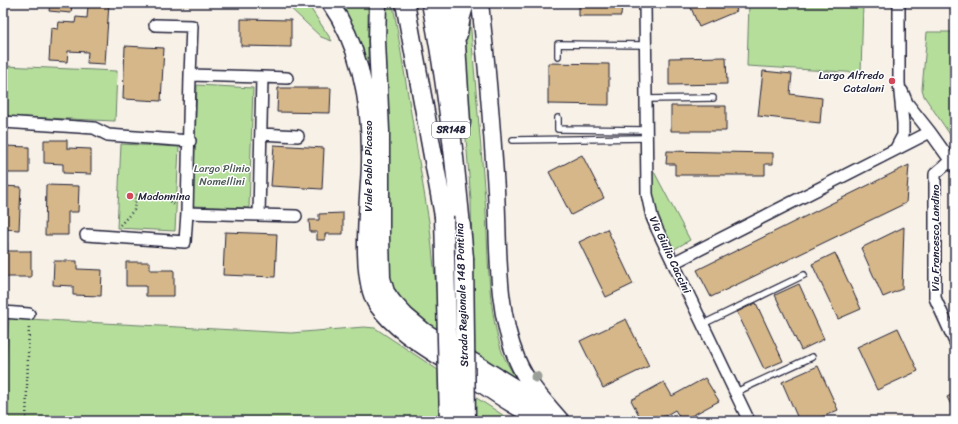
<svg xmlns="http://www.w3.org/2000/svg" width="958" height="424" font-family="Sriracha,sans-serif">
<rect width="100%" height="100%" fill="#f7f1e7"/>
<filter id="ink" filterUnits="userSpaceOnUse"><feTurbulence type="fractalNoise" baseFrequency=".025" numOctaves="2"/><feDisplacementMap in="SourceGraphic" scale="8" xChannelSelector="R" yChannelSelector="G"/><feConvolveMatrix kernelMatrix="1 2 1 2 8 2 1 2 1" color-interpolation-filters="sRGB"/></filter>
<g filter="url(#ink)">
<path fill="#b5de9b" stroke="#6c806b" d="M285,3h22l25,38 -11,-4z
M331,3h37v84z
M382,3h10l2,7 36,218 8,79v27l-12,-7 -37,-39z
M749,3h114l-2,70 -114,-7z
M469,6c5,64 11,128 16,193 4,50 1,101 16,150 4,13 13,25 19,37l-43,-30 -3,-7 -3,-148 -12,-150z
M927,32h28v110l-31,-46 -2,-7z
M4,66l113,5 -2,50 -112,-5z
M197,85l56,3 -4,120 -56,-2z
M121,144l58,3 -4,84 -58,-3z
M651,166l39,74 -19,11 -20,-47z
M9,318l282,15 73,-6 11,1 63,42 1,51h-436v-23z
M475,397l37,24h-37z"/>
<path fill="#d5b789" stroke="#22223b" d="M50,3h59l-4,61 -18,-1 1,-11 -20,-1 -1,11 -18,-1 2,-33 7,1 1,-7 16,1 1,-6 11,1 1,-12 -16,-1 -1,8 -22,-2z
M579,3h43l-1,13h-42z
M689,3h45l3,8 -38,16z
M241,19l50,1v27l-50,-1z
M125,46l39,2 -3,53 -38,-2z
M726,57l1,27 -58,1v-27z
M548,63l61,1v41l-61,-1z
M763,71l29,3 -2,20 32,4 -2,25 -62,-7z
M278,88h53l-1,25 -53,-1z
M671,106h55v25h-55z
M3,138h2v8l24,1v26h-26z
M44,140h23v8l24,1v25l-28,-1v-9l-19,-1z
M274,145l50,3 -2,41 -51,-3z
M667,151l106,2v11h-8v11h-90v-11h-9z
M582,155l22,43 -33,17 -22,-43z
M909,165l-3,38 -195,94 -14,-27z
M46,185l33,1 -1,26h-10v23h-23z
M3,186l18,1 -2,43 -16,-1z
M343,213v21h-18v6h-8v-8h-7l-1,-12h10v-6z
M904,227l-2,62 -19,8 -22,-49z
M607,229l26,55 -27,13 -27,-55z
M225,232l52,2 -2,43 -52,-2z
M3,243h4v8h24v26h-28z
M835,253l26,56 -23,10 -26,-55z
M54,261h23v8l25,1 -1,26 -28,-1v-9l-20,-1z
M126,262h24v8h24v26h-28v-10h-20z
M799,284l25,55 -23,11 -26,-55z
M756,303l27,58 -19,8 -27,-57z
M626,319l23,47 -46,22 -23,-47z
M898,328l20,43 -41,19 -20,-43z
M818,366l20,44 -25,11h-14l-17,-39z
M705,378l14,23 -37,20 -7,-11 -19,11h-14l-11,-21 33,-18 8,14z
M955,393v20l-8,-16z"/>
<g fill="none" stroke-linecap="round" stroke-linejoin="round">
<g stroke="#22223b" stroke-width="8">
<path id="lane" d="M558,56v-12l87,1
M646,99l67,-1
M558,118v11l88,1
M513,140l133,-2
M703,324l101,-49
M736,392l76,-35"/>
</g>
<g stroke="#22223b" stroke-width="14">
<path id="street" d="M645,3l2,191 5,23 5,12 92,192
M155,25l37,1 -2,49
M190,75l72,2 -3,138 -72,-2z
M262,77l25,1
M902,91l5,12 23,29 25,35
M3,122l91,6 14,7 82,6
M261,134l37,2
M895,150l8,-15v-12l-4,-40v-80
M950,161l-15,13v124l20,44
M259,215l37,1
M86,235l99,7 2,-29
M673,263l257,-131
M3,312l26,2"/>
</g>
<g stroke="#22223b" stroke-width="19">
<path id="secondary" d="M330,3c33,47 41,106 40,162 -1,33 -12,113 7,140 19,27 53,45 80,63 27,17 58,41 88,53
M378,3l-1,38 4,90v106l1,41 4,14 7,10 12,13 19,16 127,79
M480,3c7,62 12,125 16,187 3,56 -1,117 21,170 10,24 27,41 44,61"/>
</g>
<g stroke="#22223b" stroke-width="21">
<path id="primary" d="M405,3l39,213
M431,3c17,84 25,170 33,255
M449,3l7,41 5,79
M458,34l3,-18 4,-13"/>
</g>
<path stroke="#22223b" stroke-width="2.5" stroke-dasharray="1 3" stroke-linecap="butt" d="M120,225l14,-15 2,-15 25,-1 12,10h2
M26,421l3,-96"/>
<use href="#lane" stroke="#fff" stroke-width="5.5"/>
<use href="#street" stroke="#fff" stroke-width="11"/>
<use href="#secondary" stroke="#fff" stroke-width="16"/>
<use href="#primary" stroke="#fff" stroke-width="18"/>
<g stroke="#22223b" stroke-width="21" stroke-linecap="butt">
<path id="primary-bridge" d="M444,216l5,205
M464,258l2,163"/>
</g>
<use href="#primary-bridge" stroke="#fff" stroke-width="18"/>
</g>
<circle fill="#9a9e98" cx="536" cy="377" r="5.5"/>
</g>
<g fill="#d1495b" stroke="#fff" stroke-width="1.5">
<circle cx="892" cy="81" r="4"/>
<circle cx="130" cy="196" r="4"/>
</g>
<g text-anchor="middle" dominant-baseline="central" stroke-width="3" stroke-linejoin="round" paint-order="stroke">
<rect fill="#fff" stroke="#646476" stroke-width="1" x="432" y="122" width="38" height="16" rx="3"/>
<g font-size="10" font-weight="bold" fill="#22223b">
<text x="451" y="130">SR148</text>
</g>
<g font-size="11" fill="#22223b" stroke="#fff" text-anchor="end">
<text x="884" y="75">Largo Alfredo<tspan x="884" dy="13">Catalani</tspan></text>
<text x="138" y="196" text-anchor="start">Madonnina</text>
</g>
<g font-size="11" fill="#22223b" stroke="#fff">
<text transform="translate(368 166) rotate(-90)">Viale Pablo Picasso</text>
<text transform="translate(935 238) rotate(-90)">Via Francesco Landino</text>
<text transform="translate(670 255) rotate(65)">Via Giulio Caccini</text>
<text transform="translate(462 295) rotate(-92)">Strada Regionale 148 Pontina</text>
</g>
<g font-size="11" fill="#4e5a58" stroke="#fff">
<text x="222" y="168">Largo Plinio<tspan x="222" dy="13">Nomellini</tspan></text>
</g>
</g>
<rect width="958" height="424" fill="none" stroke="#fff" stroke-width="16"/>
<rect x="8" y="8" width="942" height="408" fill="none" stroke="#22223b" stroke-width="1.5" filter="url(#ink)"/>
</svg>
